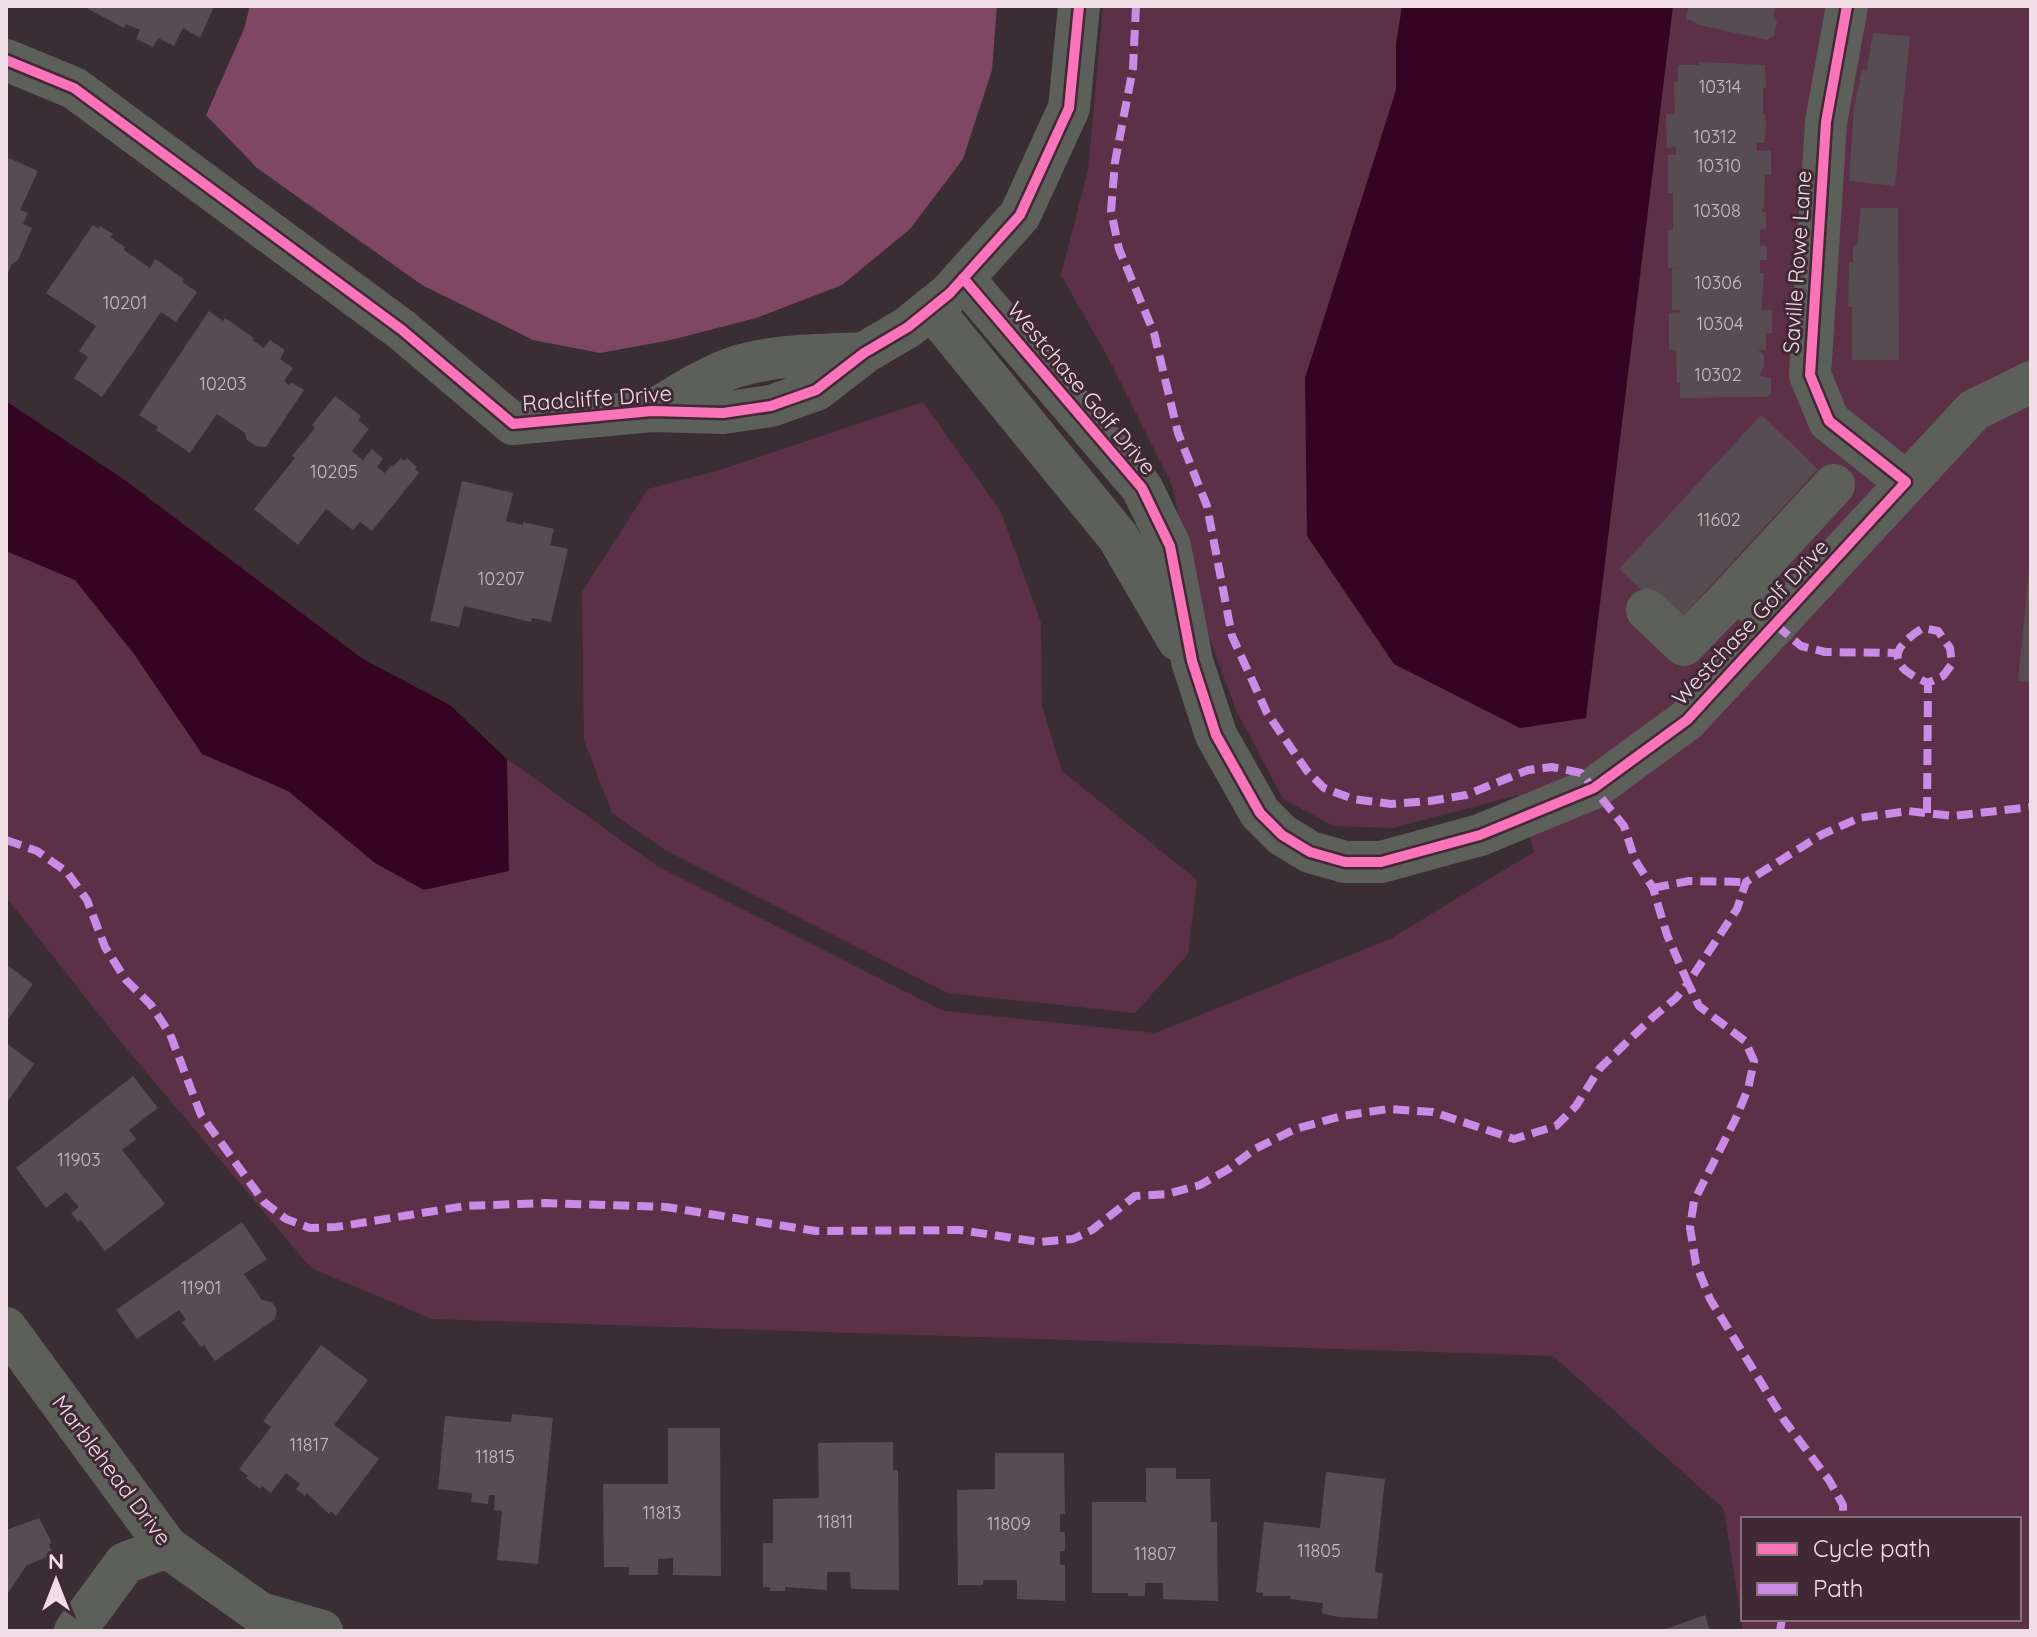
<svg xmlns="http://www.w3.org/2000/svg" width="2037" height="1637" font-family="Quicksand,sans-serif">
<rect width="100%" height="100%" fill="#3a2e34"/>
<path fill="#5c3147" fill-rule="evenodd" d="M1103,6h928v1625h-288l-19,-122 -171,-153 -1121,-37 -121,-51 -195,-232 -110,-139v-496l116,77 241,181 87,46 57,54 150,107 287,145 211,22 235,-94 144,-87 -16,-57 -125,33 -59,-2 -51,-27 -47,-89 -40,-109 -24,-116 -63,-126 -48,-84 27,-105zM1743,1519h276v100h-276z
M923,402l78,110 40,111 1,83 20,65 135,109 -9,74 -53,59 -187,-20 -283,-143 -53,-37 -28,-73 -2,-148 66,-103 75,-20z"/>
<path fill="#7f4764" d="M250,6h747l-5,64 -29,89 -53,70 -68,56 -86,33 -85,22 -71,13 -67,-13 -111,-55 -165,-117 -51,-53 38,-86z"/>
<path fill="#360423" d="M1402,6h271l-87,712 -66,10 -126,-64 -87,-128 -2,-158 91,-288v-46z
M6,401l116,77 241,181 87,46 57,54 2,112 -85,19 -49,-27 -87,-72 -86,-37 -68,-100 -59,-74 -69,-29z"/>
<path fill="#574c51" d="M83,6h131l-14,32 -17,-10 -9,18 -16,-8 -5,9 -17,-8 4,-9 -14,-6 -2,4z
M1689,6h87l-3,11 4,5 -3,14 -7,4 -72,-16 1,-2 -10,-3z
M1873,33l37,3 -15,150 -46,-5 5,-72 8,-40 5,1z
M1699,62l66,3 1,23h-3v26h2l1,14 -2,15h-7v8l14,-1v25h-6l-1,33h-2v4h4v17l-6,1v16h7v14h-7v13h4l-3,37h11v23h-6v17h-8l6,5v11l-5,10 12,2v16l-4,3 -87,1v-15h-3l-1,-33h-7v-37l11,-1v-2h-8v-41h8l-12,-1v-38h5v-37h-5v-38h8v-8l-9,1 -1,-34h9l-1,-32h4v-17h21z
M9,158l29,13 -18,39 8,3 -5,11 9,4 -14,32 -6,4 -6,13v-114z
M1861,208h37l1,152h-47v-53h-4l1,-45h4v-16h4z
M93,225l6,4 1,-3 13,8 -3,3 15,10 -1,3 26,18 5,-9 29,20 -2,3 15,10 -21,30 -15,-10 -59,85 -28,-19 14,-21 -9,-6 17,-25 -50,-33z
M209,311l14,10 2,-3 29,20 -2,2 12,8 6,-8 15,10 -5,9 13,9 -9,13 5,4 2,-3 13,8 -38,57 -10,-1 -9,-6 -2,-7 -28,-19 -27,39 -34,-23 2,-3 -19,-12z
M335,396l26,20 -3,4 11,9 -17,22 11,9 9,-11 11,10 -6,8 8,6 6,-8 2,2 8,-9 3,3 3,-3 10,9 -2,2 4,4 -47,58 -12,-9 -7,8 -27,-21 -28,36 -44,-36 41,-51 -3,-2 23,-28 -3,-3z
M1761,415l57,54 -141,153 -58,-53z
M462,481l51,12 -7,28 17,4v-3l31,7 -4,16 18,4 -17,73 -19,-4 -1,4 -67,-16 -5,21 -29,-6z
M2029,571h2v111l-13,-1z
M6,964l27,20 -27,38z
M6,1043l28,21 -28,40z
M133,1076l25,32 -29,22 7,9 -14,11 43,54 -60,47 -24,-31 -3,2 -7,-9 8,-6 -13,-15 -20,16 -30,-40z
M242,1222l25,37 -23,15 18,26 10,2 5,8 -2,9 -60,42 -11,-16 -3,2 -19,-25 4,-2 -7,-10 -42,29 -21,-29z
M321,1345l47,35 -34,45 45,34 -43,57 -5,-5 -2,3 -22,-21 -2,3 -9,-7 4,-5 -14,-11 -15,20 -9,-7 -2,3 -14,-11 2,-2 -9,-7 32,-42 -8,-6z
M512,1414l41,4 -15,146 -41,-4 5,-49 -8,-1 1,-15h-6l-1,9 -17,-2 1,-9 -34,-4 7,-73 66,6z
M668,1428h52l1,148 -48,-1v-17l-15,1v16h-29v-8h-25l-1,-83h65z
M893,1442v28h5l1,120 -48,-1 -1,-17h-23v18l-42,-3v4h-15v-4h-7v-44h10v-44l46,-1 -1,-55z
M995,1453h69l1,61h-5v18h5v19h-5v14h5v36l-48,-2v-19h-34v5h-25l-1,-95 38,-1z
M1146,1468h30v11h34l1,43h6l1,79 -55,-2v-16h-18v13h-17v-3h-36v-91h54z
M1326,1472l59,7 -10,93 8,2 -6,45 -39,-2 -16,-4 1,-10 -33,-4 1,-3h-28v-3l-7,-1 8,-70 56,6z
M39,1518l13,25 -3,1 4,11 -26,10 -19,28 -2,-1v-62z
M1705,1615l5,16h-50z"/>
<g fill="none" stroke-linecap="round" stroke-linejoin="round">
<path stroke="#5d605a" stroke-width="42" d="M1847,6l-21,116 -16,253 19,46 77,61
M6,60l68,28 328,242 111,94 139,-13 71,2 48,-7 45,-16 48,-37 44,-26 42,-34 70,-78 49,-107 10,-102
M963,278l179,210 28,58 22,115 24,74 44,78 22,22 28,17 35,10h36l99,-27 114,-47 93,-68 287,-310 57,-28
M931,308l187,229 60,103
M653,411c26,-16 53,-34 82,-44 41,-13 86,-12 129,-14
M1647,610l37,35 54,-56
M1776,625l-38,-36 96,-104
M6,1328l161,219 93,66 62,18
M75,1631l50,-68 42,-16"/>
<path stroke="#ca8be6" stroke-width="8" stroke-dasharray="16 8" stroke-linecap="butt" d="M1136,6l-3,62 -18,94 -4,49 8,38 35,84 24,100 29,73 25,130 35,77 40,58 17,17 29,11 38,5 39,-3 36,-6 62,-25 24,-3 29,6 43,53 11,34 18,28 14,47 21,48 49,-74 9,-27 75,-47 38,-17 49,-7 45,5 78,-9
M1776,625l25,21 24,6 72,1
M1927,813l1,-130 15,-7 9,-12 -2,-16 -12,-17 -15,-3c-36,22 -33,39 5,55
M6,840l31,11 30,21 20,28 18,47 21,33 25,25 19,29 31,81 63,87 22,17 24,9 26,-1 129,-21 80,-3 121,4 150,24 144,-1 79,12 34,-3 19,-9 43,-34 32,-2 33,-9 27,-15 28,-21 40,-20 47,-13 46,-7 45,3 81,27 42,-13 20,-20 24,-38 53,-51 23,-19 12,-15 11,23 46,35 9,20 -6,28 -13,31 -41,81 -4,27 6,36 14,35 74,121 45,60 14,25v14
M1653,888l36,-7 57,1
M1780,1631l2,-12"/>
<g stroke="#402834" stroke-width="15">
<path id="cycleway" d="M6,60l68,28 328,242 111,94 139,-13 71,2 48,-7 45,-16 48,-37 44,-26 42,-34 70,-78 49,-107 10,-102
M963,278l179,210 28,58 22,115 24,74 44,78 22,22 28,17 35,10h36l99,-27 114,-47 93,-68 219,-238 -77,-61 -19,-46 16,-253 21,-116"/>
</g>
<use href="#cycleway" stroke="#fb73b8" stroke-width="10"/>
</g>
<g text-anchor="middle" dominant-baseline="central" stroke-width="6" stroke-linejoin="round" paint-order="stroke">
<g font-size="18" fill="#c9bac1">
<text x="1720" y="86">10314</text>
<text x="1715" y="136">10312</text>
<text x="1719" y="165">10310</text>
<text x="1717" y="210">10308</text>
<text x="1718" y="282">10306</text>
<text x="125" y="302">10201</text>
<text x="1720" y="323">10304</text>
<text x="1718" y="374">10302</text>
<text x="223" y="383">10203</text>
<text x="334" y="471">10205</text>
<text x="1719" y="519">11602</text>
<text x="501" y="578">10207</text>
<text x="79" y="1159">11903</text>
<text x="201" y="1287">11901</text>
<text x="309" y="1444">11817</text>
<text x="495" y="1456">11815</text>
<text x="662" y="1512">11813</text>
<text x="835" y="1521">11811</text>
<text x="1009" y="1523">11809</text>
<text x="1319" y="1550">11805</text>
<text x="1155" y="1553">11807</text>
</g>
<g font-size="22" fill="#efdee6" stroke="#402834">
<text transform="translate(1797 262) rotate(-86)">Saville Rowe Lane</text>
<text transform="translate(1082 388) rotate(50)">Westchase Golf Drive</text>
<text transform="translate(597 398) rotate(-4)">Radcliffe Drive</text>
<text transform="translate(1750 622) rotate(-47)">Westchase Golf Drive</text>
<text transform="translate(112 1470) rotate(53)">Marblehead Drive</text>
</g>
</g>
<rect width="2037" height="1637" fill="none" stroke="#efdee6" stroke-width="16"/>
<rect x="1741" y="1517" width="280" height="104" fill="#402834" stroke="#86717b" stroke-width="2"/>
<rect x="1757" y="1543" width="40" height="12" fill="#fb73b8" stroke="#86717b" stroke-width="2"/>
<text x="1813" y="1557" font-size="24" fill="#efdee6">Cycle path</text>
<rect x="1757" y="1583" width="40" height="12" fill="#ca8be6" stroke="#86717b" stroke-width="2"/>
<text x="1813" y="1597" font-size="24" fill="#efdee6">Path</text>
<g transform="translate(56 1581)" stroke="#402834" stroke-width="6" paint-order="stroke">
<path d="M0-6L14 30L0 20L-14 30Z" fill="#efdee6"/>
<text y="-12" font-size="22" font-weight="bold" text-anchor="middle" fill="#efdee6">N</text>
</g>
</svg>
